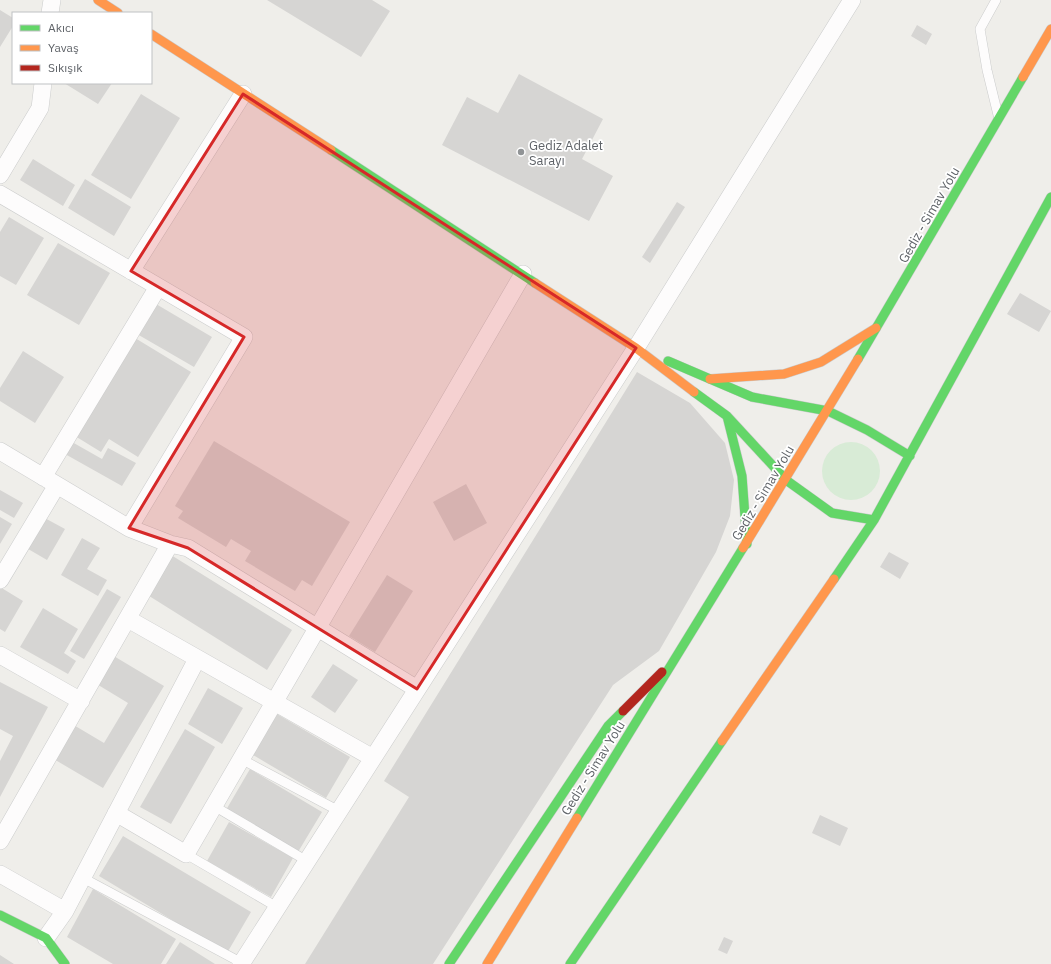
<svg xmlns="http://www.w3.org/2000/svg" width="1051" height="964" font-family="'IBM Plex Sans',sans-serif">
<rect width="100%" height="100%" fill="#efeeea"/>
<path fill="#d8ebd6" d="M822 471a29 29 0 1 1 58 0a29 29 0 1 1-58 0Z"/>
<path fill="#d6d5d3" d="M267,0h105l18,11 -29,46z
M0,10l13,8v8l-13,21z
M917,25l15,9 -6,11 -15,-9z
M519,74l84,45 -21,40 31,17 -24,45 -147,-76 25,-48 31,16z
M64,83h48l-14,21z
M141,94l39,24 -49,81 -40,-24z
M33,159l42,26 -12,21 -43,-26z
M85,179l46,28 -17,29 -46,-28z
M677,202l8,5 -35,56 -8,-6z
M9,217l35,21 -28,47 -16,-9v-44z
M58,243l52,30 -31,52 -52,-30z
M1020,293l31,18 -12,21 -32,-18z
M156,304l56,33 -18,30 -57,-33z
M135,338l56,34 -53,85 -29,-18 -8,13 -26,-16z
M23,351l41,26 -29,46 -35,-22v-13z
M637,372l53,31 35,40 9,37 -4,36 -14,36 -57,99 -46,34 -180,279h-128l104,-167 -25,-16z
M214,441l136,81 -38,64 -10,-6 -7,11 -50,-30 6,-10 -20,-12 -5,8 -48,-29 5,-7 -8,-5z
M72,442l30,17 6,-11 28,15 -14,23 -57,-32z
M466,484l21,39 -33,18 -21,-39z
M0,490l23,13 -9,15 -14,-8z
M41,516l24,13 -18,31 -24,-14z
M0,517l12,7 -12,20z
M82,538l18,10 -13,21 20,11 -9,16 -37,-21z
M889,552l20,11 -9,16 -20,-12z
M171,555l121,75 -25,40 -121,-76z
M387,575l26,16 -38,61 -26,-16z
M0,587l23,14 -18,31 -5,-3z
M107,589l14,8 -37,62 -14,-8z
M43,608l35,21 -14,24 12,8 -8,13 -48,-27z
M112,655l52,31 -61,102 -51,-30 20,-34 32,19 24,-40 -33,-20z
M333,664l25,16 -23,33 -24,-16z
M0,682l48,25 -48,90v-36l13,-25 -13,-7z
M208,688l35,20 -21,36 -34,-20z
M277,714l73,43 -24,41 -73,-43z
M185,729l30,18 -44,77 -31,-17z
M250,769l72,43 -24,40 -72,-42z
M820,815l28,13 -8,18 -28,-13z
M229,822l64,36 -22,39 -64,-36z
M123,836l128,76 -24,41 -128,-77z
M93,889l83,50 -15,25h-48l-46,-27z
M724,937l9,4 -6,13 -9,-4z
M180,942l35,22h-49z
M0,955l14,9h-14z"/>
<g fill="none" stroke-linecap="round" stroke-linejoin="round">
<g stroke="#cbcccc" stroke-width="10">
<path id="lane" d="M996,0l-16,29 7,41 11,45
M241,759l98,52
M214,806l93,55
M186,854l91,53
M83,878l159,85"/>
</g>
<g stroke="#cbcccc" stroke-width="18">
<path id="street" d="M50,13l2,-13
M0,175l40,-67 3,-25
M0,194l244,143 -115,191
M131,271l112,-177
M0,451l129,77 41,16 18,4 229,141
M43,477l115,-190
M0,580l57,-95
M128,619l245,139
M0,655l81,46
M116,813l70,41 337,-580
M0,841l170,-297
M0,874l65,37
M46,938l19,-27 132,-252
M241,964l395,-616 216,-348"/>
</g>
<g stroke="#cacacb" stroke-width="10">
<path id="fast" d="M331,150l204,133
M858,359l165,-282
M668,361l84,36 76,14 39,19 43,26
M694,392l33,24 59,64 46,33 42,7
M727,416l15,60 5,68
M834,579l40,-59 177,-323
M577,818l166,-270
M0,915l46,23 19,26
M449,964l159,-238 15,-15
M570,964l152,-223"/>
</g>
<g stroke="#cacacb" stroke-width="10">
<path id="slow" d="M98,0l20,13
M151,34l180,116
M1023,77l28,-48
M535,283l101,65 58,44
M710,379l74,-5 37,-12 55,-34
M743,548l115,-189
M722,741l112,-162
M487,964l90,-146"/>
</g>
<g stroke="#cacacb" stroke-width="10">
<path id="jam" d="M623,711l39,-39"/>
</g>
<use href="#lane" stroke="#fdfcfc" stroke-width="9"/>
<use href="#street" stroke="#fdfcfc" stroke-width="17"/>
<use href="#fast" stroke="#63d668" stroke-width="9"/>
<use href="#slow" stroke="#ff974d" stroke-width="9"/>
<use href="#jam" stroke="#b3261e" stroke-width="9"/>
</g>
<path fill="#d62828" fill-opacity="0.2" stroke="#d62828" stroke-width="3" stroke-linejoin="round" d="M243,94l393,254 -219,341 -229,-141 -59,-20 115,-191 -113,-66z"/>
<circle fill="#919496" stroke="#fff" stroke-width="1.5" cx="521" cy="152" r="4"/>
<g text-anchor="middle" dominant-baseline="central" stroke-width="3.5" stroke-linejoin="round" paint-order="stroke">
<g font-size="13" fill="#5f6368" stroke="#fff" text-anchor="start">
<text x="529" y="145">Gediz Adalet<tspan x="529" dy="15">Sarayı</tspan></text>
</g>
<g font-size="13" fill="#5f6368" stroke="#fff">
<text transform="translate(929 215) rotate(-60)">Gediz - Simav Yolu</text>
<text transform="translate(763 493) rotate(-59)">Gediz - Simav Yolu</text>
<text transform="translate(593 768) rotate(-58)">Gediz - Simav Yolu</text>
</g>
</g>
<rect x="12" y="12" width="140" height="72" fill="#ffffff" stroke="#bfc1c3"/>
<rect x="20" y="25" width="20" height="6" fill="#63d668" stroke="#bfc1c3"/>
<text x="48" y="32" font-size="12" fill="#5f6368">Akıcı</text>
<rect x="20" y="45" width="20" height="6" fill="#ff974d" stroke="#bfc1c3"/>
<text x="48" y="52" font-size="12" fill="#5f6368">Yavaş</text>
<rect x="20" y="65" width="20" height="6" fill="#b3261e" stroke="#bfc1c3"/>
<text x="48" y="72" font-size="12" fill="#5f6368">Sıkışık</text>
</svg>
